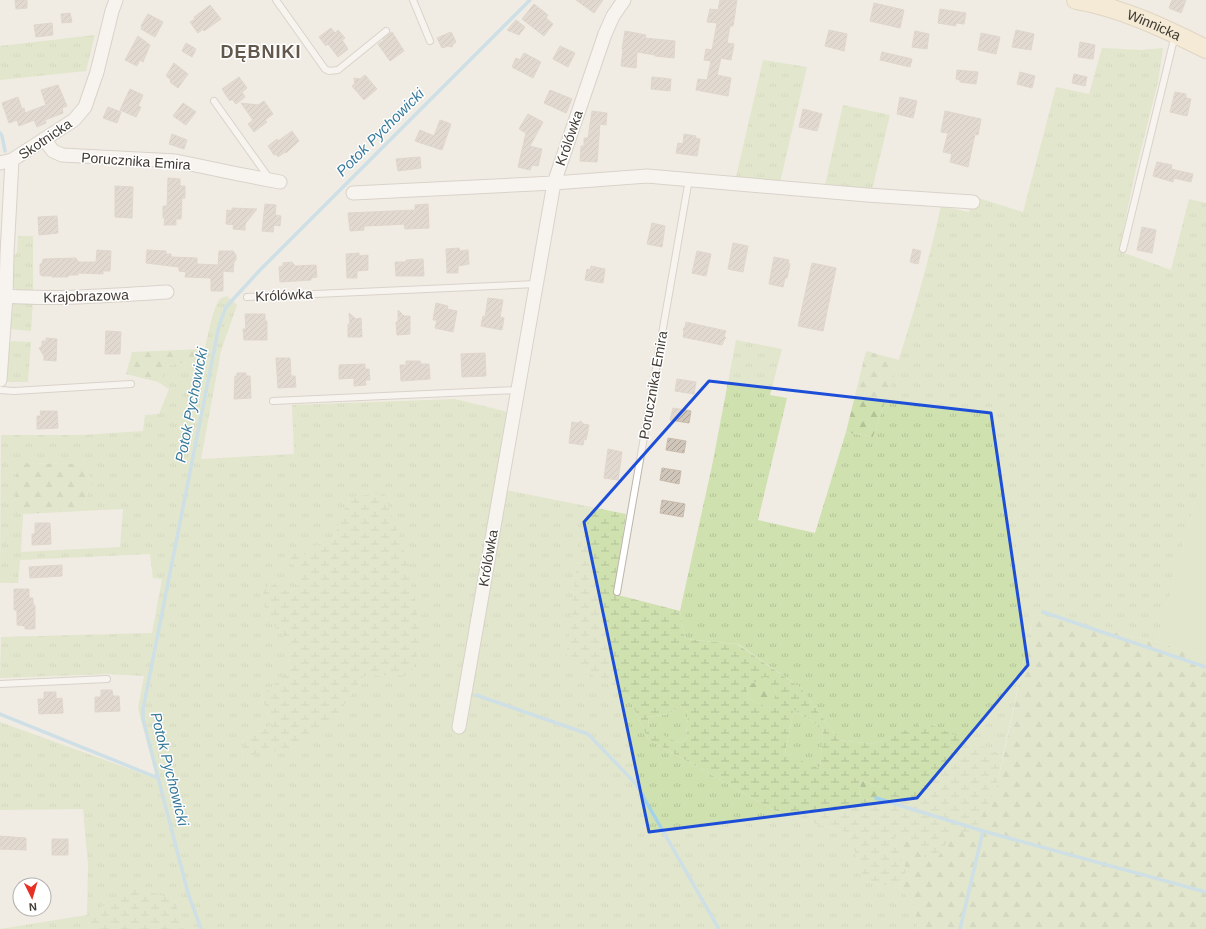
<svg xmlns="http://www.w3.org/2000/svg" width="1206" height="929" font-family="Arial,sans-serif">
<defs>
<pattern id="grass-tufts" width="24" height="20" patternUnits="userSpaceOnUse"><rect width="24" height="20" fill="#cfe1af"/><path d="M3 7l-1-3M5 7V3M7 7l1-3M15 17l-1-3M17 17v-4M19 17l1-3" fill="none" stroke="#b3c297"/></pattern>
<pattern id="forest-firs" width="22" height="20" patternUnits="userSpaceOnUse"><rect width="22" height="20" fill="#cfe1af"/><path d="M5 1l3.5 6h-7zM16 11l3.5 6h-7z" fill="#b3c297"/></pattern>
<pattern id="wetland-marsh" width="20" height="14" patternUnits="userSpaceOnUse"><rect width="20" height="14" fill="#cfe1af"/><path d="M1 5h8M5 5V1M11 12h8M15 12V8" fill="none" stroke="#b3c297"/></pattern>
<pattern id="building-hatch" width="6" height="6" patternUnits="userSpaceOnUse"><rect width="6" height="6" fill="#d0c6ba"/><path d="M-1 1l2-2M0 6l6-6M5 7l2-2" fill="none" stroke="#aaa298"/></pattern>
</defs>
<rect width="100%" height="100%" fill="#f0ebe3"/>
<path fill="url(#grass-tufts)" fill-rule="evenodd" d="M95,35l-9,36 -86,9v-34z
M1102,48l39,2 22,-2 -5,34 -23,91 -16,78 52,19 18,-71 17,4v258l-49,181 -123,-28 -31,141 -79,-32 -51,21 -34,-4 -38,-52 -63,-44 -53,-5 -5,-28 32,-145 24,-126 46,9 -12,46 17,3 -29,122 57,13 31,-101 27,5c26,-76 51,-153 68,-231l28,6 3,-16 51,16 33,-125 33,7z
M763,60l44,7 -27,115 -44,-5z
M843,105l47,10 -18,75 -47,-5z
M18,236h15v57c-5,0 -14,1 -18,-4 -5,-5 -3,-30 -3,-37l2,3 3,-2z
M227,296l10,9 -16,46 -20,108 93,-5 -2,-49 163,-6 53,13 -3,78 86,17 -15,63 -9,90 61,36 20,43 133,75 68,19 15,48 35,7 15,15 4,26h-734l-9,-29 -88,15 3,14h-90l87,-14 1,-50 -5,-56 -83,1v-88l152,55 3,-4 -17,-65 6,-32 -35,-2 -109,4 1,-41 151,-4 10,-54 -9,-1 -3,-24 -130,6 -2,23h-18l1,-148h82l60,-4 2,-16 14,-1 10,-25 -11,-7 11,-17 33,-5c4,-12 10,-55 19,-62 2,-1 4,-1 6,-2zM84,459l8,25 -3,4 -7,23 41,-2 -3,38 -99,5 2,-38 -10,-2 -3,-9 6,-4 6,-36 51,1zM349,497l15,179 -26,38 -96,44 2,-22 29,-11 -12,-28 28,-26 1,-29 -24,-24 17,-28 13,-2 6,-14 -11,-12 -9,-2 48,-11z
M33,301l-2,30 -21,-2 3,-25 3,-2z
M12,341l19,1 -3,40h-24l2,-37z
M679,706l9,6 -2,27 -7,4 -30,-14 -1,-12 21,-3z
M794,710l29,18 -3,42 -35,-17z"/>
<path fill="url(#forest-firs)" d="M205,349l-3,11 -33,5 -11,17 -32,-8 6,-22z
M866,351l33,9 -26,77 -27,-5z
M84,459l8,25 -3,4 -7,23 -59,3 -10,-2 -3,-9 6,-4 -2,-19 8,-17 51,1z
M1034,614l123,28 49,16v271h-288l-4,-26 -15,-15 7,-17 -11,-34h14l13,20 32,-27 43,-44z
M766,675l10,18 -4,17 -24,-12 -1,-11z
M861,780l24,10 -6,13 -20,-6z"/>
<path fill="url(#wetland-marsh)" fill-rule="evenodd" d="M384,493l26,74 12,76 -12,32 -46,1 -26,38 -41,33 -55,11 2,-22 29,-11 -12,-28 28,-27 1,-28 -24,-24 -3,-25 8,-12 12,9 13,-2 6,-14 -11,-12 -10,-1 9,-12 16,6 10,-11 14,4 19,-51z
M591,507l35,7 -12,80 66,17 5,28 52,5 64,44 38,52 34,4 51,-22 79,33 -6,31 -24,48 -19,-4 -17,29 -15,-2 -13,-20h-14l11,34 -7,17 -35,-7 -15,-48 -68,-19 -133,-75 -20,-43 -62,-36 10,-90zM766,676l10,17 -5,16 -23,-11 -1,-11zM679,706l9,6 -2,27 -7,4 -30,-15 -1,-11 21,-3zM794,710l29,18 -3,41 -35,-16zM861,780l24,10 -6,13 -20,-6z
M136,887l39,13 9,29h-94l-3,-14z"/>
<path fill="#cfe1af" d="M1206,461v197l-49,-16z"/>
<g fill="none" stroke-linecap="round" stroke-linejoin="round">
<path stroke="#a4d2e9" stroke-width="3.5" d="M0,133l2,3 3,15
M1043,612l163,55
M476,695l112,39 48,50 83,145
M0,714l158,64
M876,798l107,33 223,61
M201,929l-13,-36 -45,-174v-10l76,-383 7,-19 34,-37 270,-270
M960,929l23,-98"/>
</g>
<path fill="url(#building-hatch)" stroke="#cabdae" d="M15,0h12v8l-11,1z
M576,0h27l-9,13z
M720,0h17l-4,26h-3l-3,17 7,1 -3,16 -10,-2 -4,17 14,3 -3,18 -32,-6 2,-11 9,1 4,-19 -7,-1 2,-11 6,1 5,-27 -10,-1 3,-13 8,1z
M1172,0h14l-5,13 -12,-5z
M874,3l30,7 -4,18 -30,-7z
M534,4l14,11 -2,3 7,6 -9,12 -22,-17z
M210,5l11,14 -17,12 -1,-2 -5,4 -8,-11 5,-3 -1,-2z
M940,9l26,4 -2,11 -8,-1v3l-18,-3z
M70,13l2,9 -10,1 -1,-9z
M148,14l15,8 -8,15 -14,-8 1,-2 -1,-1z
M516,20l9,7 -6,8 -12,-5z
M52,23l1,12 -17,2 -2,-12z
M331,28l4,5 3,-3 7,8 -3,2 6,9 -10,8 -10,-13 -2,2 -7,-9z
M829,30l18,4 -3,17 -19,-5z
M1016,30l18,4 -3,16 -19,-3z
M625,31l21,4 -1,3 30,3 -1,17 -19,-2v-1l-18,-3 -1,16 -15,-2 2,-17h-1z
M915,31l14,3 -2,15 -15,-2z
M392,32l12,19 -14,10 -12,-17 6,-4 -1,-1z
M451,32l5,10 -3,2 -1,3 -4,-1 -6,2 -5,-10z
M981,33l19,4 -4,17 -18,-4z
M138,36l12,9 -7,17 -3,-2 -3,6 -12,-6z
M1080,42l15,3 -2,14 -15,-2z
M186,43l10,6 -4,8 -10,-6z
M560,46l15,7 -7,14 -15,-8z
M882,52l30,7 -2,8 -30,-7z
M524,53l17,9 -8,16 -21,-11 4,-9 4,2z
M174,63l14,11 -10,14 -8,-6 1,-2 -5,-4z
M957,70l21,2 -2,12 -16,-2v-2l-4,-1z
M1020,72l15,4 -3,12 -15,-4z
M1074,74l13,3 -2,9 -13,-3z
M365,75l12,14 -13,11 -12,-14 3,-2 -1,-6 6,1z
M239,77l8,11 -5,4 3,5 -9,7 -4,-5 -2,2 -8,-12z
M652,77l19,2 -1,12 -19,-2z
M58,85l9,21 -5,2 1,5 -18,7 1,3 -9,4 -3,-7 -15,6 -2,-6 -8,3 -7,-20 16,-6 4,12 2,-1 1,5 21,-8 -5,-15z
M130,89l13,6 -5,11 3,1 -5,10 -16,-7z
M550,90l22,9 -6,14 -22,-10z
M1175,92l11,2v4l5,1 -4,17 -17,-4z
M900,97l17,4 -4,17 -16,-4z
M264,101l9,13 -8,6 2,2 -13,10 -6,-8 5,-4 -12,-17 17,2z
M183,103l13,9 -10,13 -13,-9z
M108,107l13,5 -4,11 -14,-5z
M803,109l19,5 -5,17 -18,-4z
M592,111l15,2 -1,12 -6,-1 -3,38 -17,-1 1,-15h3v-8h4z
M945,111l36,8 -3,16 -3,-1 -7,33 -18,-5 2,-8 -9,-2 5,-19 -7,-1z
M528,114l15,8 -13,24 12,3 -4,17 -6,-1 -2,5 -12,-3 8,-34 -7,-4z
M440,120l11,4 -9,26 -27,-9 5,-11 14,6z
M292,131l7,10 -13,12 -1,-1 -7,5 -2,-3 -2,1 -6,-9 9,-7 1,2z
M172,134l15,6 -3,9 -15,-5z
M684,134l12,2 -1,2 5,1 -3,17 -21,-3 2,-10 5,1z
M420,157l1,11 -23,3 -2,-12z
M1157,162l15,3 -1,4 22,5 -2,8 -17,-4 -1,4 -20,-6z
M168,178l12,1v7h5v12h-3l-1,21h-5v6h-12l1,-7h-2v-12h4z
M115,186l18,1 -1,31 -17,-1z
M265,204l11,1 -1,10 6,1 -1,10 -6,-1 -1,7 -11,-1z
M428,204l1,24 -24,1 -1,-5 -16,1 -24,1v4l-14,1 -2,-18 67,-3v-5z
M232,208l25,1 -12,15v6l-12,-1 1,-4 -8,-1 1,-14 5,1z
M57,216l1,17 -19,2 -1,-18z
M652,223l13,3 -3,21 -15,-3z
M1142,227l14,3 -4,23 -15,-3z
M733,243l15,3 -5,26 -15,-3z
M459,248l1,3 8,-1 1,14 -11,2v7h-11l-1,-24z
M913,249l8,2 -3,13 -8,-2z
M97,250l14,1 -1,20h-7v3l-22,-1h-3v2h-9l-1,2h-16v-1h-10v-1h-2v-11h2l1,-5 33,-1 2,4h18z
M147,250l19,1v3h5v3l26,1v6l21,1 1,-14h14l3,4v5l-2,2 -1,10 -10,-1v20h-12v-13l-26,-1 1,-5 -7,-1v-4l-33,-4z
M697,251l14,3 -5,22 -14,-3z
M359,253v3l9,-1v15l-11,1v7h-10l-1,-24z
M774,257l15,3 -1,3 2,1 -3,14h-2l-2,9 -14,-3z
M423,259l1,17h-28l-1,-14h11v-2z
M292,262l3,4 21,-1 1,12 -6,1v2l-31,2 -1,-15 4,-1v-3z
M812,263l24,5 -13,63 -25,-5z
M591,266l14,3 -2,14 -18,-3 2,-11 3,1z
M488,298l15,2 -3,17 4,1 -2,12 -21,-4 2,-10 2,1z
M436,303l12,3 -1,3 10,2 -4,21 -18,-4 2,-8h-4z
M398,310l6,6h6v18l-13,1 -1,-13h2z
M349,313l7,6 5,-1 1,19h-14v-13h2z
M245,314h20v7h2v19h-23l-1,-11h3z
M686,322l40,9 -2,5 2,2 -2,2 -2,5 -39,-8 1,-6 -1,-2 2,-2z
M106,331l15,1 -1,22h-15z
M46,338l11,1 -1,22 -12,-1v-4l-5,-8 3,-2v-5h4z
M485,353l1,23 -24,1 -1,-23z
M276,358h14l1,18h4l1,11 -18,1z
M406,361h14l1,3h8l1,15 -29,2 -1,-16h6z
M365,364v5h4l1,11h-5l1,5 -12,1v-8l-15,1v-14z
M237,373h9v3h4l1,22 -17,1 1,-23h2z
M677,379l19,3 -2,12 -19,-3z
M673,408l18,3 -2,12 -19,-3z
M40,411h17l1,17 -21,1v-13h4z
M581,421l2,3 6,1 -3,15 -2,-1 -1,6 -14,-2 3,-21 6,1z
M668,438l18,3 -2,12 -18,-3z
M608,449l14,3 -4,28 -14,-2z
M662,468l19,3 -2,13 -19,-4z
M662,500l23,4 -2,13 -23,-4z
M35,523h15l1,21 -19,1v-11h3z
M62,565v11l-32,2 -1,-11z
M14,589h15v9h4v7h2v24h-10v-3l-8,-1v-15h-3z
M101,690h11l1,6h6l1,15 -25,1v-15h6z
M44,692h12v7l6,-1 1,15 -24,1 -1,-15h6z
M0,836l26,2v12l-26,-1z
M52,839h16v16h-16z"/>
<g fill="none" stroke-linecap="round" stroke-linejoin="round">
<g stroke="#bdb5aa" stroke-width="8">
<path id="lane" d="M276,0l49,69 4,2 9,-1 48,-39
M413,0l17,41
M214,101l55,77
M1123,249l52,-214
M247,297l290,-13
M0,390l14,1 117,-7
M273,401l245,-11
M617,592l72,-413
M0,684l107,-5"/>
</g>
<g stroke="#bdb5aa" stroke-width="15">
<path id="street" d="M44,139l9,12 9,4 114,6 62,13 42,8
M0,163l12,-3
M353,193l201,-10 93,-7 220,19 106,7
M6,296c53,4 107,-1 161,-4
M0,380l6,-84 1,-42 5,-94 62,-40 11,-13 12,-35 15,-61 4,-11
M459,727l95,-544 51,-149 8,-18 11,-16"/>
</g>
<g stroke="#cfbc99" stroke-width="20">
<g id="secondary">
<path id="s1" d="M1076,0c46,8 88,28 130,49"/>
</g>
</g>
<use href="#lane" stroke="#fff" stroke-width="6"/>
<use href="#street" stroke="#fff" stroke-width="13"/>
<use href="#secondary" stroke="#f9e8c4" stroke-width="18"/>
</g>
<path d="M0 0H1206V929H0ZM709,381l282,32 37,252 -111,133 -268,34 -65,-310z" fill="#f0ebe3" fill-opacity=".55" fill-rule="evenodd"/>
<path fill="none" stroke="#1d4ed8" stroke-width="3" stroke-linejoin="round" d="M709,381l282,32 37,252 -111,133 -268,34 -65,-310z"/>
<g text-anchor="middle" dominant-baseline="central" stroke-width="3" stroke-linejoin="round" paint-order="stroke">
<g font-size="14" fill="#413b34" stroke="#fff">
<text stroke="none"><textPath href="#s1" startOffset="82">Winnicka</textPath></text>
<text transform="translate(569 138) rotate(-71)">Królówka</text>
<text transform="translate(45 139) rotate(-34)">Skotnicka</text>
<text transform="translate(136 161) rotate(4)">Porucznika Emira</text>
<text transform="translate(284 295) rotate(-3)">Królówka</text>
<text transform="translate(86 296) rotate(-2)">Krajobrazowa</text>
<text transform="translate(653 385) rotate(-80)">Porucznika Emira</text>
<text transform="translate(488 558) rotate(-80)">Królówka</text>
</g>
<g font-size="15" font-style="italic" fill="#36799b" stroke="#fff">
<text transform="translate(380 132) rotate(-45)">Potok Pychowicki</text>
<text transform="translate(191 405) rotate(-79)">Potok Pychowicki</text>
<text transform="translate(170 769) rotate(76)">Potok Pychowicki</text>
</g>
<g font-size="18" font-weight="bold" letter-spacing="1" fill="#63584c" stroke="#fff">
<text x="261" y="52">DĘBNIKI</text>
</g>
</g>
<g transform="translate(32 897) rotate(175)"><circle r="19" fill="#ffffff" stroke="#b3b1ae"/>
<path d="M0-3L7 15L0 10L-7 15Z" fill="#e73024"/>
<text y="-6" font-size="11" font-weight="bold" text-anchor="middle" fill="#413b34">N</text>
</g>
</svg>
